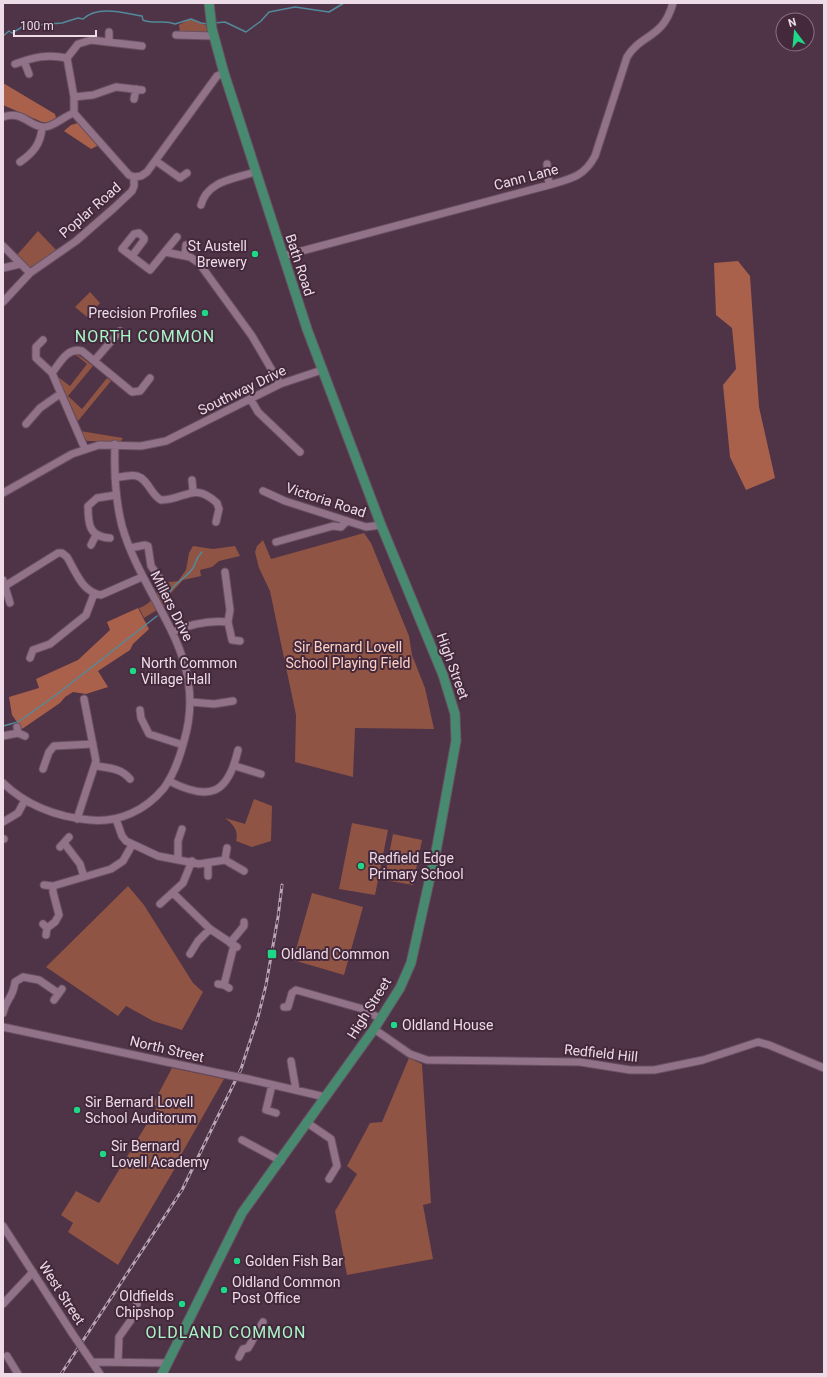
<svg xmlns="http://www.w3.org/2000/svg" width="827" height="1377" font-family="Roboto,sans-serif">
<rect width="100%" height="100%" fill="#4f3347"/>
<path fill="#8f5443" d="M188,20h5l17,7v4l-2,2h-28l-1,-8z
M38,231l19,20 -26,17 -14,-13z
M90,292l10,11 -13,14 -12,-10z
M77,354l16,12 -25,30 14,13 25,-31 4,3 -33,40 -20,-44 12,9 17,-22 -11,-9z
M80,431l43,7 -2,3h-34z
M364,533l7,10 38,93 3,19 13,33 9,41 -79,-1 -2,49 -58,-15 1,-47 -26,-124 -11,-23 -4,-16 2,-6 6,-6 8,19z
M193,546l20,3 22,-3 5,10 -21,5 -7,6 -12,3 1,6 -18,4 -12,13v4l-6,8 -21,13 -5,-10c11,-3 19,-15 23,-25l16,-2 8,-11 3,-17z
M254,799l18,7 -1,35 -19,6 -16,-6c3,-10 -3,-17 -11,-23l20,6z
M352,823l36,7 -13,65 -36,-6z
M393,834l29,6 -9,45 -29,-5z
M128,886l16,19 49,78 10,9 -21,38 -29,-9 -27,-15 -8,10 -72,-49z
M312,893l51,14 -19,68 -51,-15z
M409,1058l13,6 9,139 -8,2 10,54 -86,16 -12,-64 22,-37 -10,-8 23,-43 12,-1z
M172,1068l52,11 -47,83 1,1 -60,102 -50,-33 5,-9 -12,-8 15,-24 23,12 58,-96 -4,-3z"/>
<path fill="#aa614b" d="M3,83l52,31 1,4 -7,4h-7l-39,-17z
M78,123l23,21 -10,5 -27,-18 7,-6z
M738,261l12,15 9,131 16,71 -29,12 -16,-33 -7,-72 13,-16 -4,-41 -16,-13 -2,-52z
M138,608l11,21 -16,15 -3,6 -32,21 10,16 -22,7 -13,-2 -8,5 -5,6 -38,26 -10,-14 -3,-18 30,-9 -3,-9 42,-19 32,-30 -3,-8z"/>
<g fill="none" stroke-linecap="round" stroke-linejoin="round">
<path stroke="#538a9b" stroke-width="1.5" d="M214,23l11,-1 21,10 15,-11 8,-9 26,-5 34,5 15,-9
M3,36l6,-5 3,2 12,-7 38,-3 16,-5 5,1c15,-14 41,-6 59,-3l1,4c11,5 21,-1 32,4l16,-5 10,4 7,1
M167,599c2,-14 19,-20 26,-31 4,-6 1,-8 9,-16
M3,726l15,-4 38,-27 101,-79"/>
<g stroke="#685061" stroke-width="9">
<path id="minor" d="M109,32v9
M176,35l38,1
M67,58l7,39v16l55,62 5,2
M67,58l11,-14 13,-4 51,6
M24,61l5,13
M15,64c19,-7 32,-10 52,-6
M74,97l19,-2 23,-8 26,3
M134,99l2,-10
M3,117c21,-7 26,10 41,10 10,0 20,-11 30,-14
M156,161l24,17 7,-5
M20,162c13,-9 21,-18 22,-35
M547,164l2,21
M134,177l7,-1 6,-4 70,-96 7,-3
M201,205c6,-24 33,-26 54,-33
M3,246l27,27
M165,252l25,5 9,6 53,73 28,48
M132,256l12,-16v-2l-5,-5 -5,1 -12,15 28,21 27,-33
M185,256l1,-11
M283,256l266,-71c21,-6 35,-8 46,-29l32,-99c15,-24 36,-18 46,-54
M3,268l17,-4
M3,302l27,-29 46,-32 38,-33 18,-17 2,-5v-9
M43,340l-7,7v11l16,15 33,76
M94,361l26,-30
M52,373c8,-10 15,-26 30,-22l50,41 8,-1 10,-13
M251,400l7,12 42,40
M26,424l14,-16 20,-14
M115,478c6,-1 16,-4 22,-2 11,3 14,19 24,24 25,0 32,-19 56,3l2,6 -3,13
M192,480l1,11
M263,491l22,10 81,26 15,-2
M3,493l69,-39 27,-9 42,1 25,-5 114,-57 42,-14
M110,538c-21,-1 -22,-14 -22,-32l9,-8 19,-3
M276,542l57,-16 8,1 6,-6
M91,545l5,-10
M130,548l15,-3 3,1 3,20 11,15
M225,572l5,38 -2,12
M3,580l7,23
M5,586l53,-33h4l5,4c9,15 15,35 34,38l41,-18
M173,632c18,-8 36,-12 55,-10l4,18 8,1
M30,658l3,-8 17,-6 36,-29 8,-21
M191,702l23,2 19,-3
M140,710l1,8 8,16 34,11
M17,727l1,6 7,3
M3,736l15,-3
M96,766c13,2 25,2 34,13
M235,766l26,8
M43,769l6,-17 5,-6 39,-2
M169,781c41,21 59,13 69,-31
M3,783c24,23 54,34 87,37 29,3 56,-10 74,-32 10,-14 16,-31 20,-47 26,-87 -40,-138 -62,-215 -7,-27 -8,-54 -7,-82
M77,819l19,-58 -12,-62
M116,819l6,17 4,5 32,15 41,8 26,-4 19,11
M3,822l15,-9 7,-13
M3,839h1
M64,843l16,21 4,13
M60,847l9,-10
M178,859v-18l4,-12
M225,860l2,-12
M208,864v12
M44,885l9,1
M173,893l37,36 27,18
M160,904l23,-21 9,-22
M43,924l4,4 -1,7
M47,928l8,-6 4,-7 -6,-23v-6l58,-17 12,-8 9,-16
M230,943l14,-17v-4
M190,954l8,-13 12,-12
M218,984l6,1 5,3
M224,985l10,-40
M54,1000l8,-11
M284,1007h4l4,-14 4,-3 67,19 18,10
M3,1013c3,-15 10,-14 12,-31l8,-5 16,3 19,13
M3,1027l220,47
M374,1029l36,25 17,6 153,2 50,8h24l49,-10 55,-18 11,3 55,23
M291,1061l5,29
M248,1079l77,18
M272,1085l-6,25 10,3
M306,1122l25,17 6,27 -8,13
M242,1140l39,21
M3,1226l69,107
M3,1304l30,-32
M85,1352l15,22
M7,1356l11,18
M239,1357l4,-8 5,-1 15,-26
M92,1362l76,1
M118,1362l1,-25 12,-17 6,-16"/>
</g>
<g stroke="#685061" stroke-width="11">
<path id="major" d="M162,1374l80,-161 132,-184 26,-41 11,-25 26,-117 19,-105 -1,-27 -12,-39 -62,-150 -74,-196 -83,-256 -12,-44 -3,-26"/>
</g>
<use href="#minor" stroke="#917288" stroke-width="7"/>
<use href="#major" stroke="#478a6f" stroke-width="9"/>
<g stroke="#baa5b4" stroke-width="3">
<path id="rail" d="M61,1374l121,-184 59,-121 17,-52 8,-32 12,-68 4,-32"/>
</g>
<use href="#rail" stroke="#44293d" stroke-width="1.5" stroke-dasharray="4.5" stroke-linecap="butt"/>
<g stroke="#685061" stroke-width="9" stroke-linecap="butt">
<path id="minor-bridge" d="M223,1074l25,5
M72,1333l13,19"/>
</g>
<use href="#minor-bridge" stroke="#917288" stroke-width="7"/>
</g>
<g fill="#1fd887" stroke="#44293d" stroke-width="1.5">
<circle cx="255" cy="254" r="4"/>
<circle cx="205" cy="313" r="4"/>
<circle cx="133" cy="671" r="4"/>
<circle cx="361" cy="866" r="4"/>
<rect x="267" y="949" width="10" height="10" rx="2"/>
<circle cx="394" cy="1025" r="4"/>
<circle cx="77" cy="1110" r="4"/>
<circle cx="103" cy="1154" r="4"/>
<circle cx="237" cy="1261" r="4"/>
<circle cx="224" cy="1290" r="4"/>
<circle cx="182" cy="1304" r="4"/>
</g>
<g text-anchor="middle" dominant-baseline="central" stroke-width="4" stroke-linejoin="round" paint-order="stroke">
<g font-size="14" fill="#eddbe7" stroke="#44293d">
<text transform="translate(526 177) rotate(-15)">Cann Lane</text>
<text transform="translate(90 210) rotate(-41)">Poplar Road</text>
<text transform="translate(300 265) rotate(72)">Bath Road</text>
<text transform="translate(242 390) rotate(-26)">Southway Drive</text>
<text transform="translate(326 500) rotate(18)">Victoria Road</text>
<text transform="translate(172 606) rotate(63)">Millers Drive</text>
<text transform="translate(453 666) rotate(70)">High Street</text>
<text transform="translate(369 1008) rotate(-58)">High Street</text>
<text transform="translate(167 1049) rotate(13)">North Street</text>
<text transform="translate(601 1053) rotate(6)">Redfield Hill</text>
<text transform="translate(62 1293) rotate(57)">West Street</text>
</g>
<g font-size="14" fill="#eddbe7" stroke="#44293d" text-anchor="start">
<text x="247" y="246" text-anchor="end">St Austell<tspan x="247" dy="16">Brewery</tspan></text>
<text x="197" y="313" text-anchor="end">Precision Profiles</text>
<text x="141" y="663">North Common<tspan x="141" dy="16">Village Hall</tspan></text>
<text x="369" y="858">Redfield Edge<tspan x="369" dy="16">Primary School</tspan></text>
<text x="281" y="954">Oldland Common</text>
<text x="402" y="1025">Oldland House</text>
<text x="85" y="1102">Sir Bernard Lovell<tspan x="85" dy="16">School Auditorum</tspan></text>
<text x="111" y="1146">Sir Bernard<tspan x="111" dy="16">Lovell Academy</tspan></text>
<text x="245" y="1261">Golden Fish Bar</text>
<text x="232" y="1282">Oldland Common<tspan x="232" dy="16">Post Office</tspan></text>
<text x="174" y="1296" text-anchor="end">Oldfields<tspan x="174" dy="16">Chipshop</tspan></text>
</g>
<g font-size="14" fill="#fcd0c3" stroke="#44293d">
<text x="348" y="647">Sir Bernard Lovell<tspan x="348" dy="16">School Playing Field</tspan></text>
</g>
<g font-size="16" letter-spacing="1" fill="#a9f6c7" stroke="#44293d">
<text x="145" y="336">NORTH COMMON</text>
<text x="226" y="1332">OLDLAND COMMON</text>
</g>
</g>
<rect width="827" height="1377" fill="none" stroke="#eddbe7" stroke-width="8"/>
<g transform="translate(795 32) rotate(344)"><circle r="19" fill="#44293d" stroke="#887081"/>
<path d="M0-3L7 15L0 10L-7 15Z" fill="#1fd887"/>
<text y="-6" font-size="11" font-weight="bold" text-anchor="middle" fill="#eddbe7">N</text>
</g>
<path d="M14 30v6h82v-6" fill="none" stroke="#eddbe7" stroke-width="2"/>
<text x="20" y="30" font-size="12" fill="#eddbe7" stroke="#44293d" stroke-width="3" paint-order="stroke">100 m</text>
</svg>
